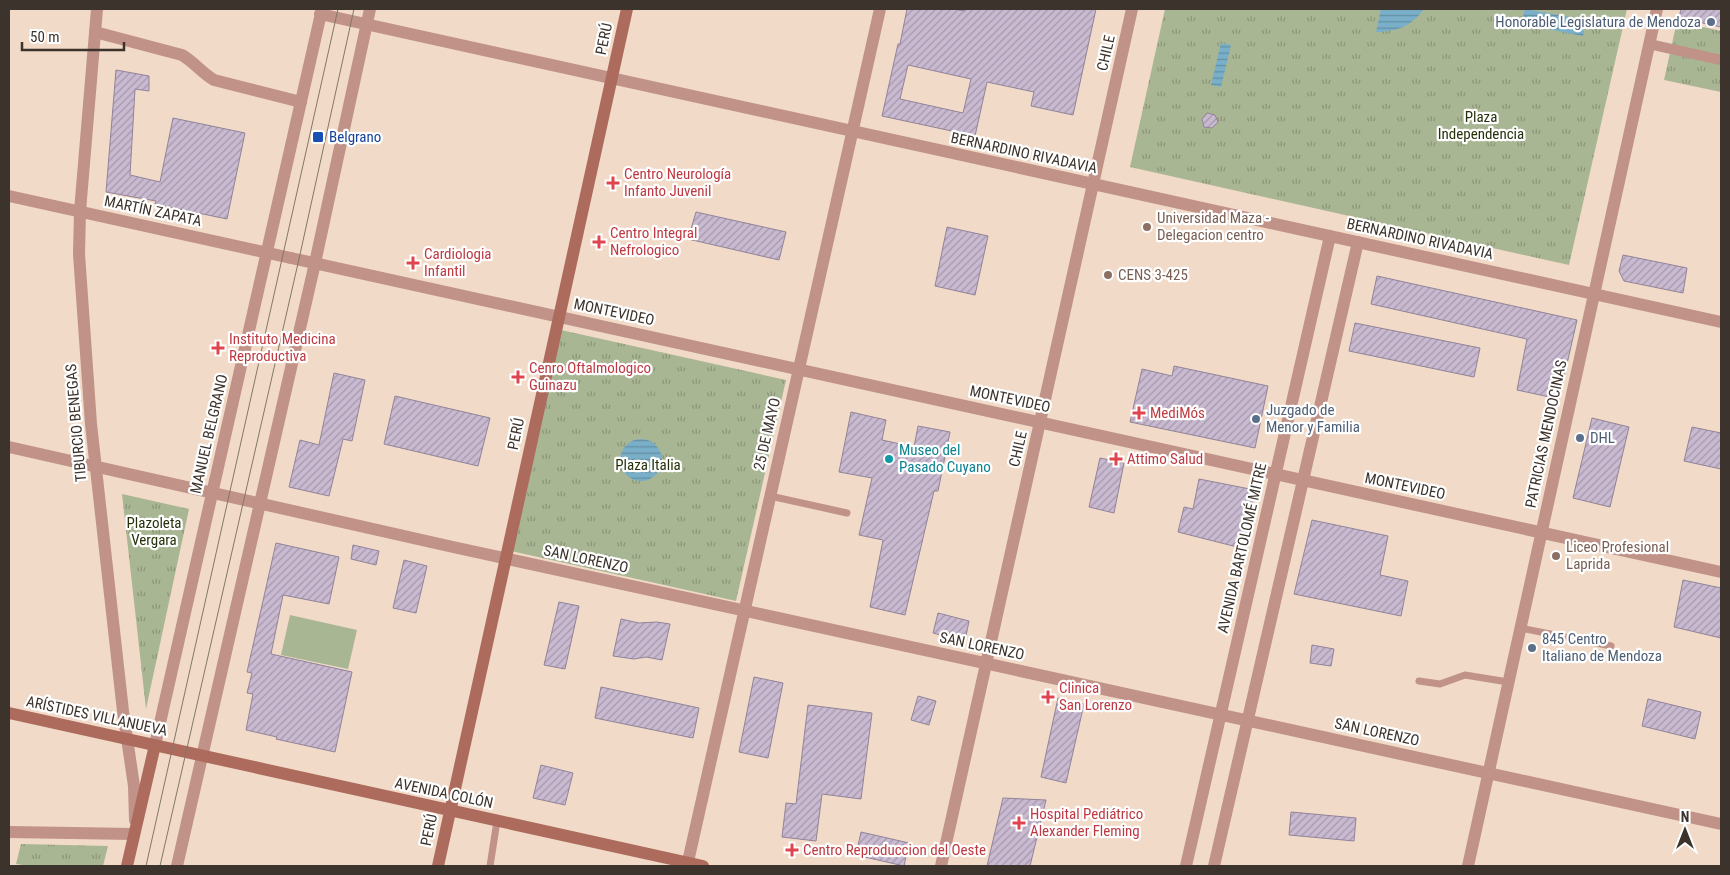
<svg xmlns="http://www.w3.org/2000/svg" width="1730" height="875" font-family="'Roboto Condensed',sans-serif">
<defs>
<pattern id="grass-tufts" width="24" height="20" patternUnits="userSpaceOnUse" patternTransform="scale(1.25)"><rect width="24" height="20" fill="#a9b693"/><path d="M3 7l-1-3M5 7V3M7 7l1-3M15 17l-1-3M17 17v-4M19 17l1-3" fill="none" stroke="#8b9578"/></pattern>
<pattern id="water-rules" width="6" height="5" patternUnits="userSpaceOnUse" patternTransform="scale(1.25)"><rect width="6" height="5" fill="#79afc9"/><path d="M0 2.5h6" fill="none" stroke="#648fa3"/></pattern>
<pattern id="building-hatch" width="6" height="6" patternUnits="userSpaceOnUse" patternTransform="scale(1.25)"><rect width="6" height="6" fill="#c9bad1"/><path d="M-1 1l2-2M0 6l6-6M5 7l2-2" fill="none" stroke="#a498aa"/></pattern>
</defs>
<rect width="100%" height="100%" fill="#f1dac7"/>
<path fill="url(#grass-tufts)" d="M1165,9h462l-58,256 -439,-98z
M1677,21l44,10v61l-57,-12z
M561,330l225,50 -50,221 -225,-50z
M122,494l67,15 -43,200z
M21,844l87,2 -5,20h-74l-13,-2z"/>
<path fill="#a9b693" d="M290,615l67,15 -9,39 -67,-14z"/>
<path fill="url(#water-rules)" d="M1381,9h43c-12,17 -28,23 -48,23z
M1525,9l61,11 -3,16 -62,-12z
M1221,43l10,2 -10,42 -10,-2z
M620 460a21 21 0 1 1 42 0a21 21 0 1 1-42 0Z"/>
<path fill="url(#building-hatch)" stroke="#918399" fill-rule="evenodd" d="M907,9h46l12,2v-2h131l-23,106 -42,-9 3,-14 -47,-10 -12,54 -93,-20 16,-72h2zM908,65l63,14 -8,34 -63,-14z
M1681,9h40v18l-42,-9z
M116,70l33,6v15l-14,-2 -5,86 30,7 13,-64 72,15 -18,86 -72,-15 1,-3 -50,-9z
M1207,113l8,2 3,7 -6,6 -8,-1 -2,-8z
M696,212l90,20 -7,28 -91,-21z
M947,227l41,9 -13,59 -40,-9z
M1623,255l64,13 -4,25 -59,-12 -5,-10z
M1377,276l200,44 -18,79 -42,-9 10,-51 -156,-35z
M1355,323l125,25 -6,29 -125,-26z
M1174,366l94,20 -13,62 -125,-26 12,-53 30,7z
M334,373l31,7 -13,61 -9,-2 -14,57 -40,-9 11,-47 19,5z
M395,396l95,22 -12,48 -94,-22z
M851,412l35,8 -4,20 32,7 4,-21 32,6 -12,59h-4l-29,124 -35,-8 13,-67 -24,-5 13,-57 -33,-6z
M1592,418l37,9 -19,80 -37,-9z
M1692,427l29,6v36l-37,-8z
M1100,458l24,5 -10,50 -25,-6z
M1199,479l56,11 -7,33 3,1 -6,25 -67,-17 6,-25 9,2z
M1312,520l76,16 -8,39 28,6 -7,35 -107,-22z
M276,543l63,14 -10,47 -46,-9 -12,59 81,18 -17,80 -59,-13 1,-2 -31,-7 7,-36 -6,-1 5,-20 -5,-1z
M353,545l26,6 -3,14 -25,-6z
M404,560l23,6 -11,47 -23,-5z
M1683,580l38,8v50l-47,-11z
M559,602l20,4 -14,63 -21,-4z
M938,613l31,8 -3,15 -9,-2 -1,5 -23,-6z
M621,619l18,4 18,-1 13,2 -8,36 -16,-3 -12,2 -21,-3z
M1312,645l22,4 -3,17 -21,-3z
M754,677l29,6 -15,75 -29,-6z
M601,687l98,21 -6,30 -98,-20z
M918,696l18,5 -7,24 -18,-5z
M1058,698l26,6 -18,79 -25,-6z
M1648,699l53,13 -6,27 -53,-13z
M808,705l64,8 -11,86 -39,-5 -6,47 -34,-4 4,-34 10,1z
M541,765l32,8 -8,32 -32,-7z
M1003,798l43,2 -16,66h-43z
M1291,812l65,6 -2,23 -65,-6z
M861,832l48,11 -5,23 -48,-11z"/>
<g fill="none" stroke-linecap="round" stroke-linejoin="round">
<path stroke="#c09288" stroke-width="7" d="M770,496l77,17
M1520,628l91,18
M1419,681l21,3 25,-9 43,7
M490,866l7,-45"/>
<path stroke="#c09288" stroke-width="10" d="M1649,44l72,16"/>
<path stroke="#c09288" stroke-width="12" d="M95,32l87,23c12,7 20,18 32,25l87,22
M9,196l282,62
M9,447l444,100 1268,277
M9,832l125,2
M687,866l193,-857
M1186,866l144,-630
M1214,866l144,-624"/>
<path stroke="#c09288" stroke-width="12" d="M97,9l-17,202 -1,43 12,170 32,287 11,75 1,34
M320,14l1401,308
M291,258l1430,314
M155,745l167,-736
M177,866l138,-603 55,-254
M941,866l191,-857
M1468,866l189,-857"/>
<path stroke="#ad6b5d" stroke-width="12" d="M9,713l694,153
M127,866l28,-121
M438,866l189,-857"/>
<path stroke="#84766a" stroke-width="1" d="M146,866l192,-857
M160,866l139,-607 55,-250"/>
</g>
<g fill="#5c6f8a" stroke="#fff" stroke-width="2">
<circle cx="1711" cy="22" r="5"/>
<circle cx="1256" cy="419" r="5"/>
<circle cx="1580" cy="438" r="5"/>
<circle cx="1532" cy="648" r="5"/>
</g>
<rect fill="#1a4fb4" stroke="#fff" stroke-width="2" x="312" y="131" width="12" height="12" rx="2.5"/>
<g fill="#e0444e" stroke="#fff" stroke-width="2">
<path d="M610.5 175.5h5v5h5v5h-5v5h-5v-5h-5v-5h5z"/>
<path d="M596.5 234.5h5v5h5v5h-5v5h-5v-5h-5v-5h5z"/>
<path d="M410.5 255.5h5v5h5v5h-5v5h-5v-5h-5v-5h5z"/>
<path d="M215.5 340.5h5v5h5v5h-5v5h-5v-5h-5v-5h5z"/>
<path d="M515.5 369.5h5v5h5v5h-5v5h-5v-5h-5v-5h5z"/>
<path d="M1136.5 405.5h5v5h5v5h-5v5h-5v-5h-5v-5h5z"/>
<path d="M1113.5 451.5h5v5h5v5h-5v5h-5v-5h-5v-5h5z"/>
<path d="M1045.5 689.5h5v5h5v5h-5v5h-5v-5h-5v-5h5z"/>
<path d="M1016.5 815.5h5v5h5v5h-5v5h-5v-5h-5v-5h5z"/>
<path d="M789.5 842.5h5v5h5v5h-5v5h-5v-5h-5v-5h5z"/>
</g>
<g fill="#8d6e63" stroke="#fff" stroke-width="2">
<circle cx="1147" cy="227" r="5"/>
<circle cx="1108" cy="275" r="5"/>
<circle cx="1556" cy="556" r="5"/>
</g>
<circle fill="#0f9aa8" stroke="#fff" stroke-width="2" cx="889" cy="459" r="5"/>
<g text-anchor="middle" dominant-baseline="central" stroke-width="4.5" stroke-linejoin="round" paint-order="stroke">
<g font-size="15" fill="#4e5e75" stroke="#fff" text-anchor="start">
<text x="1701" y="22" text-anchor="end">Honorable Legislatura de Mendoza</text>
<text x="1266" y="410">Juzgado de<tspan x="1266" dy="17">Menor y Familia</tspan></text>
<text x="1590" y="438">DHL</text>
<text x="1542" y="639">845 Centro<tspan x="1542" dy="17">Italiano de Mendoza</tspan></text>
</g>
<g font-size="15" fill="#3c332c" stroke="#fff">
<text transform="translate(604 39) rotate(-78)">PERÚ</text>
<text transform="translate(1106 53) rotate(-77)">CHILE</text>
<text transform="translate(1024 153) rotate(12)">BERNARDINO RIVADAVIA</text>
<text transform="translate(153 211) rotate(12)">MARTÍN ZAPATA</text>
<text transform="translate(1420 239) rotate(12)">BERNARDINO RIVADAVIA</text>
<text transform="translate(614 312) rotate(12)">MONTEVIDEO</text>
<text transform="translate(1010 399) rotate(12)">MONTEVIDEO</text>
<text transform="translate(76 423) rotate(-95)">TIBURCIO BENEGAS</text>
<text transform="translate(209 434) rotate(-77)">MANUEL BELGRANO</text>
<text transform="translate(516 434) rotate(-78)">PERÚ</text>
<text transform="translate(767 434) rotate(-77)">25 DE MAYO</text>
<text transform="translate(1546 434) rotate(-78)">PATRICIAS MENDOCINAS</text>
<text transform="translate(1018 449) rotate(-77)">CHILE</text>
<text transform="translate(1405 486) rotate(12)">MONTEVIDEO</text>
<text transform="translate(1242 548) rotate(-77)">AVENIDA BARTOLOMÉ MITRE</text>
<text transform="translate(586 559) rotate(12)">SAN LORENZO</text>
<text transform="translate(982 646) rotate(12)">SAN LORENZO</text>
<text transform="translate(97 716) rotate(12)">ARÍSTIDES VILLANUEVA</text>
<text transform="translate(1377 732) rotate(12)">SAN LORENZO</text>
<text transform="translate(444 793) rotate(12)">AVENIDA COLÓN</text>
<text transform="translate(429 830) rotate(-78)">PERÚ</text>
</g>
<g font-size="15" fill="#26310c" stroke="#fff">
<text x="1481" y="117">Plaza<tspan x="1481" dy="17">Independencia</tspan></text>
<text x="648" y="465">Plaza Italia</text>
<text x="154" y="523">Plazoleta<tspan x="154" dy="17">Vergara</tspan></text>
</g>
<g font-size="15" fill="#164399" stroke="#fff" text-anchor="start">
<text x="329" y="137">Belgrano</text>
</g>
<g font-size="15" fill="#be3a42" stroke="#fff" text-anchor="start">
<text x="624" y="174">Centro Neurología<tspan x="624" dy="17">Infanto Juvenil</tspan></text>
<text x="610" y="233">Centro Integral<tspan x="610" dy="17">Nefrologico</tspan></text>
<text x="424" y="254">Cardiologia<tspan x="424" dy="17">Infantil</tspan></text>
<text x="229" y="339">Instituto Medicina<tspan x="229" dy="17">Reproductiva</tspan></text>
<text x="529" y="368">Cenro Oftalmologico<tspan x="529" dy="17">Guinazu</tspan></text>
<text x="1150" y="413">MediMós</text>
<text x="1127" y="459">Attimo Salud</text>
<text x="1059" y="688">Clinica<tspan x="1059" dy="17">San Lorenzo</tspan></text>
<text x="1030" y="814">Hospital Pediátrico<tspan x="1030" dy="17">Alexander Fleming</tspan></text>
<text x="803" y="850">Centro Reproduccion del Oeste</text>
</g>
<g font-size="15" fill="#785e54" stroke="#fff" text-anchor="start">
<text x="1157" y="218">Universidad Maza -<tspan x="1157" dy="17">Delegacion centro</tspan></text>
<text x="1118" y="275">CENS 3-425</text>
<text x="1566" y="547">Liceo Profesional<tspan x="1566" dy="17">Laprida</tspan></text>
</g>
<g font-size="15" fill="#0d838f" stroke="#fff" text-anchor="start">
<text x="899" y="450">Museo del<tspan x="899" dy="17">Pasado Cuyano</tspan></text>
</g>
</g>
<rect width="1730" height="875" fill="none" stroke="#3c332c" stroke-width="20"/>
<g transform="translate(1685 830)" stroke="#ffffff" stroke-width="4" paint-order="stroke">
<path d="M0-4L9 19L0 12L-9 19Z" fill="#3c332c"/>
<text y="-8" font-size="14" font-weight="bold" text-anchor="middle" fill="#3c332c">N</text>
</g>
<path d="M22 42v8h102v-8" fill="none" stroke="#3c332c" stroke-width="2.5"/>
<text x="30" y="42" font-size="15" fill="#3c332c" stroke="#ffffff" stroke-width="4" paint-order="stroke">50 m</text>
</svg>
